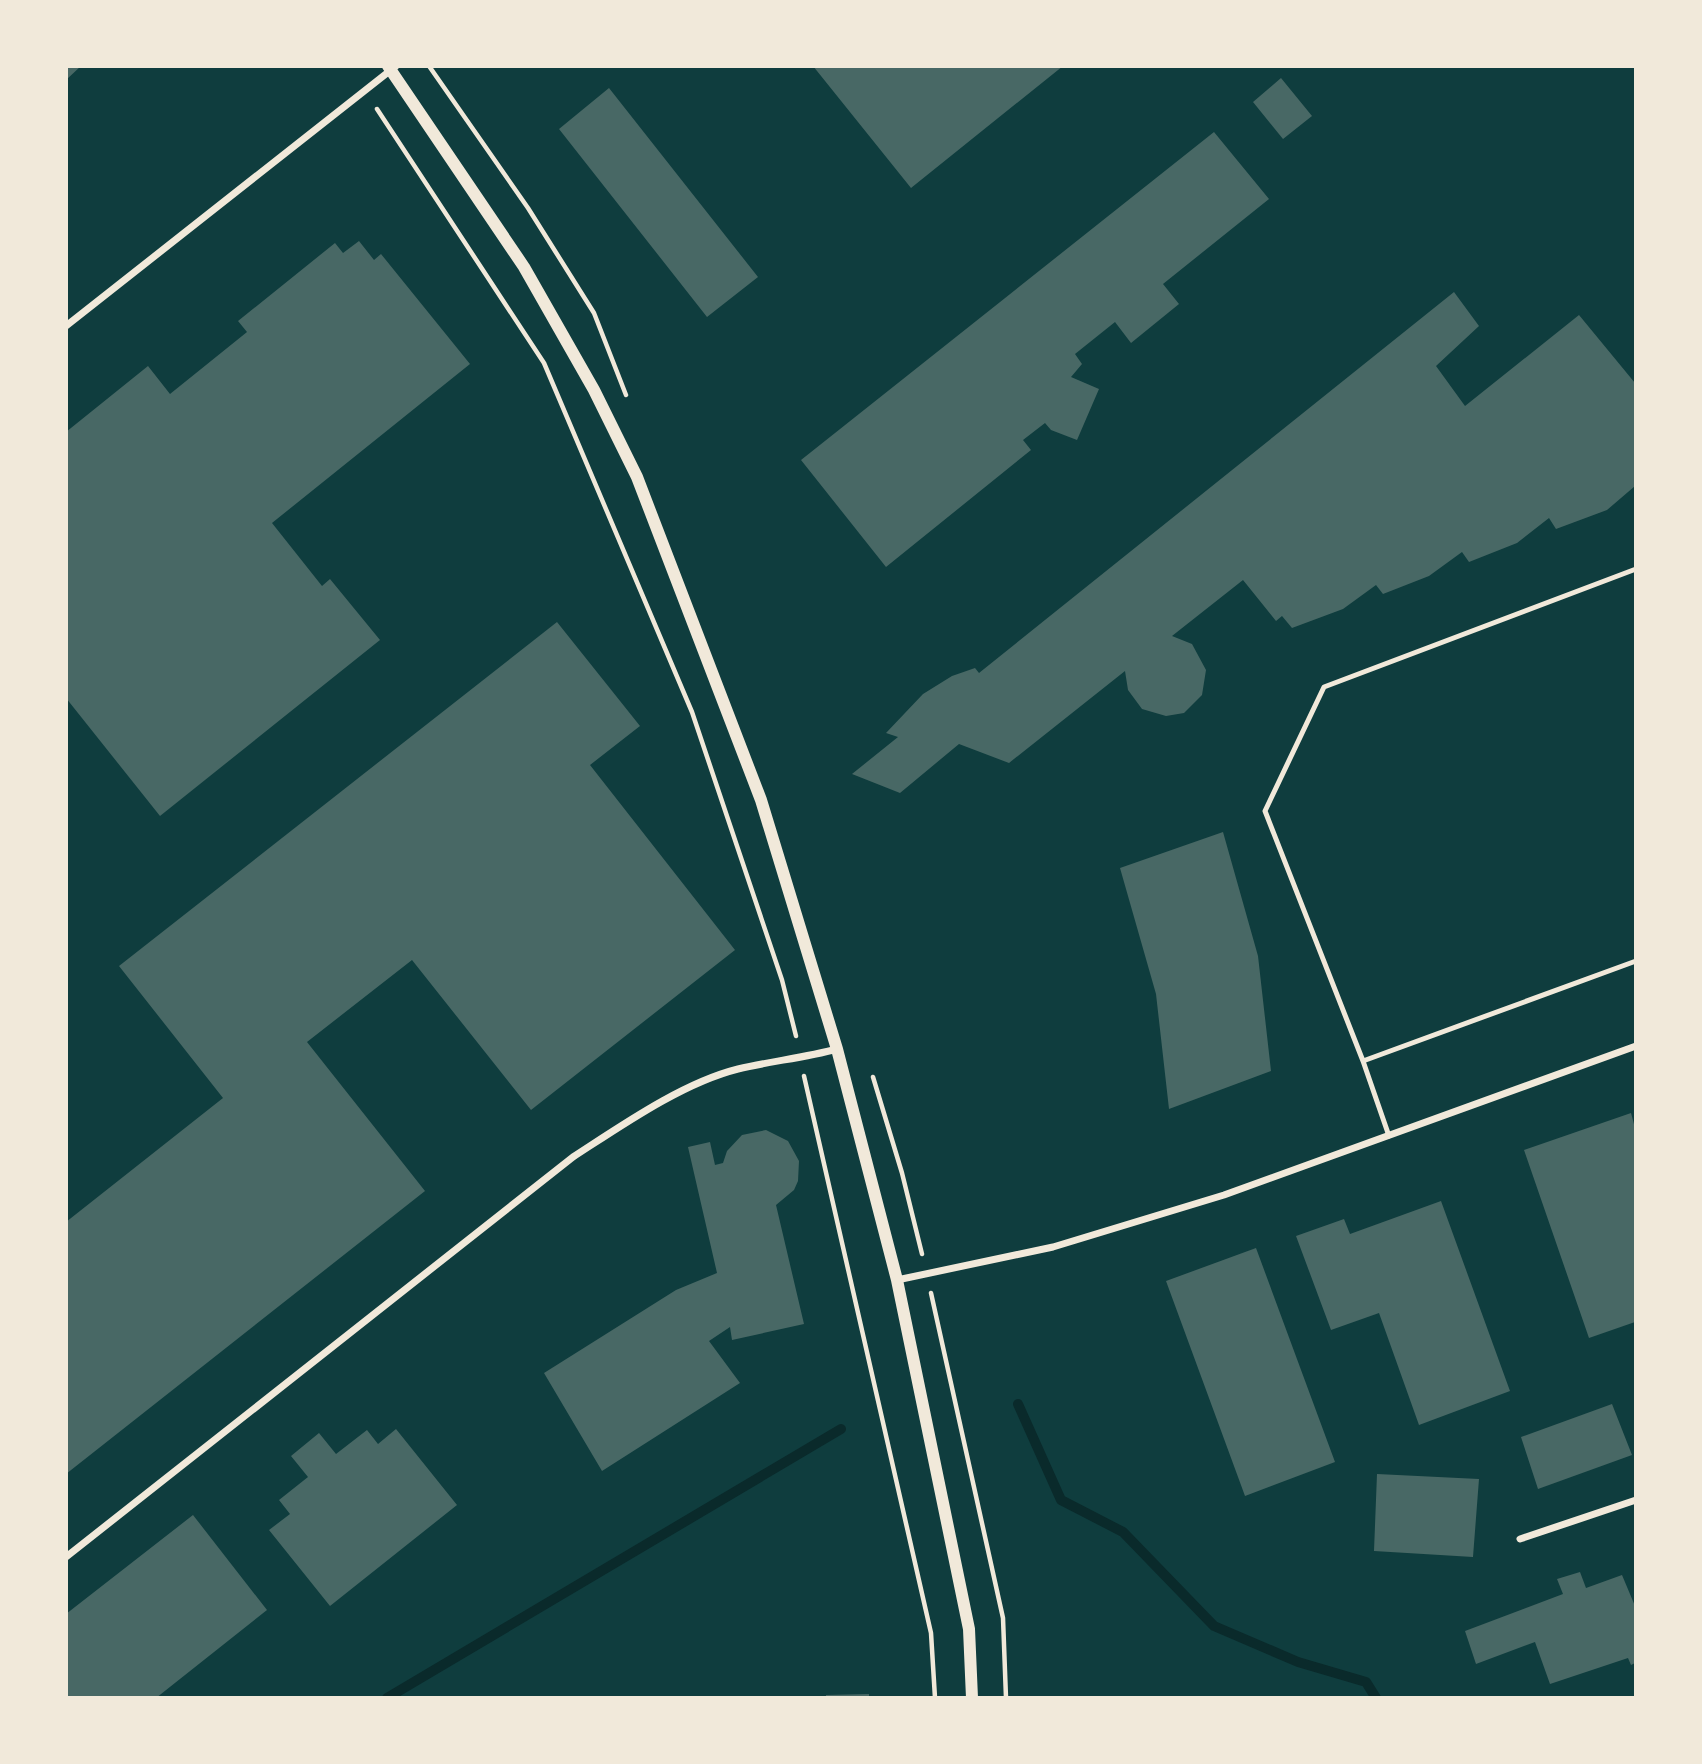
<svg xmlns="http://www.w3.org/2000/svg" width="1702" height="1764" font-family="'Exo 2',sans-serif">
<rect width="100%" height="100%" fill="#0f3d3e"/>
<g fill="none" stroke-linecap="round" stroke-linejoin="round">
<path stroke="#0a2a2b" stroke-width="10" d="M1018,1404l43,96 62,32 91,94 84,36 68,20 10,16
M387,1698l454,-269"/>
</g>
<path fill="#486865" d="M66,66h15l-15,14z
M813,66h250l-152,122z
M1281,78l31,38 -29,23 -30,-37z
M609,88l149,189 -51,40 -148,-188z
M1214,132l55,67 -106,85 16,20 -48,39 -16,-21 -40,32 7,10 -11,13 28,12 -22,51 -26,-10 -6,-7 -22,17 8,10 -145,117 -85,-107z
M359,241l15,19 7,-6 89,110 -198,159 50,63 8,-7 50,61 -220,176 -94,-118v-266l82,-66 22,28 77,-62 -9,-11 97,-78 8,10z
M1454,292l25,34 -43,40 29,40 114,-91 56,68v103l-28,24 -51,19 -7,-11 -32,25 -48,19 -7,-10 -33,24 -46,18 -7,-9 -33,24 -51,19 -10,-12 -6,5 -33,-41 -71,56 20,8 14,26 -4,25 -18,18 -18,3 -24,-7 -14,-19 -3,-19 -116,92 -50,-19 -59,49 -48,-19 46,-37 -12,-4 37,-39 29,-18 23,-8 4,5z
M557,622l83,104 -50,39 145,185 -204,160 -119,-150 -105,82 118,149 -359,283v-252l157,-124 -104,-132z
M1223,832l35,124 13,115 -102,38 -13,-115 -36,-126z
M1631,1113l4,15v194l-46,16 -65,-188z
M766,1130l22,11 11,20 -1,20 -4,9 -18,15 28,119 -72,16 -2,-13 -21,14 31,42 -138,88 -58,-98 132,-83 41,-17 -29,-126 22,-5 5,23 8,-2 4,-12 15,-16z
M1441,1201l69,190 -91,34 -40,-112 -48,17 -35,-94 48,-17 6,15z
M1256,1248l79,214 -90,34 -79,-215z
M1612,1404l20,51 -94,34 -17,-52z
M396,1429l61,76 -127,101 -61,-76 21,-16 -11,-14 29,-23 -17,-21 28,-23 17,21 31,-24 11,14z
M1377,1474l102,5 -6,78 -99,-6z
M193,1515l74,95 -111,88h-90v-84z
M1580,1572l6,16 36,-13 13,31v57l-4,2 -3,-7 -78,26 -15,-42 -59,22 -11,-33 98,-37 -6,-15z
M869,1694v4h-43v-3z"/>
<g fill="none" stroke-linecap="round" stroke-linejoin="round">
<path stroke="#f1e9da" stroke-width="4.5" d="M429,66l99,142 66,105 32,82
M377,109l167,254 148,349 90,268 14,56
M804,1076l127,557 4,65
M873,1077l29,96 20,81
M931,1293l72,325 3,80"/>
<path stroke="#f1e9da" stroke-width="5" d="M1363,1061l273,-100
M1389,1136l-26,-75 -98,-250 59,-124 312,-118"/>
<path stroke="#f1e9da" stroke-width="7" d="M66,326l330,-260
M897,1280l156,-33 171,-52 412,-149
M1520,1539l116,-39
M66,1557l507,-400c48,-31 109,-74 165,-88 33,-8 66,-11 99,-20"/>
<path stroke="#f1e9da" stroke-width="12" d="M388,66l136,201 70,123 43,87 124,323 76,249 60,231 72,349 3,69"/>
</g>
<rect width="1702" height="1764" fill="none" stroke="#f1e9da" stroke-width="136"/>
</svg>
